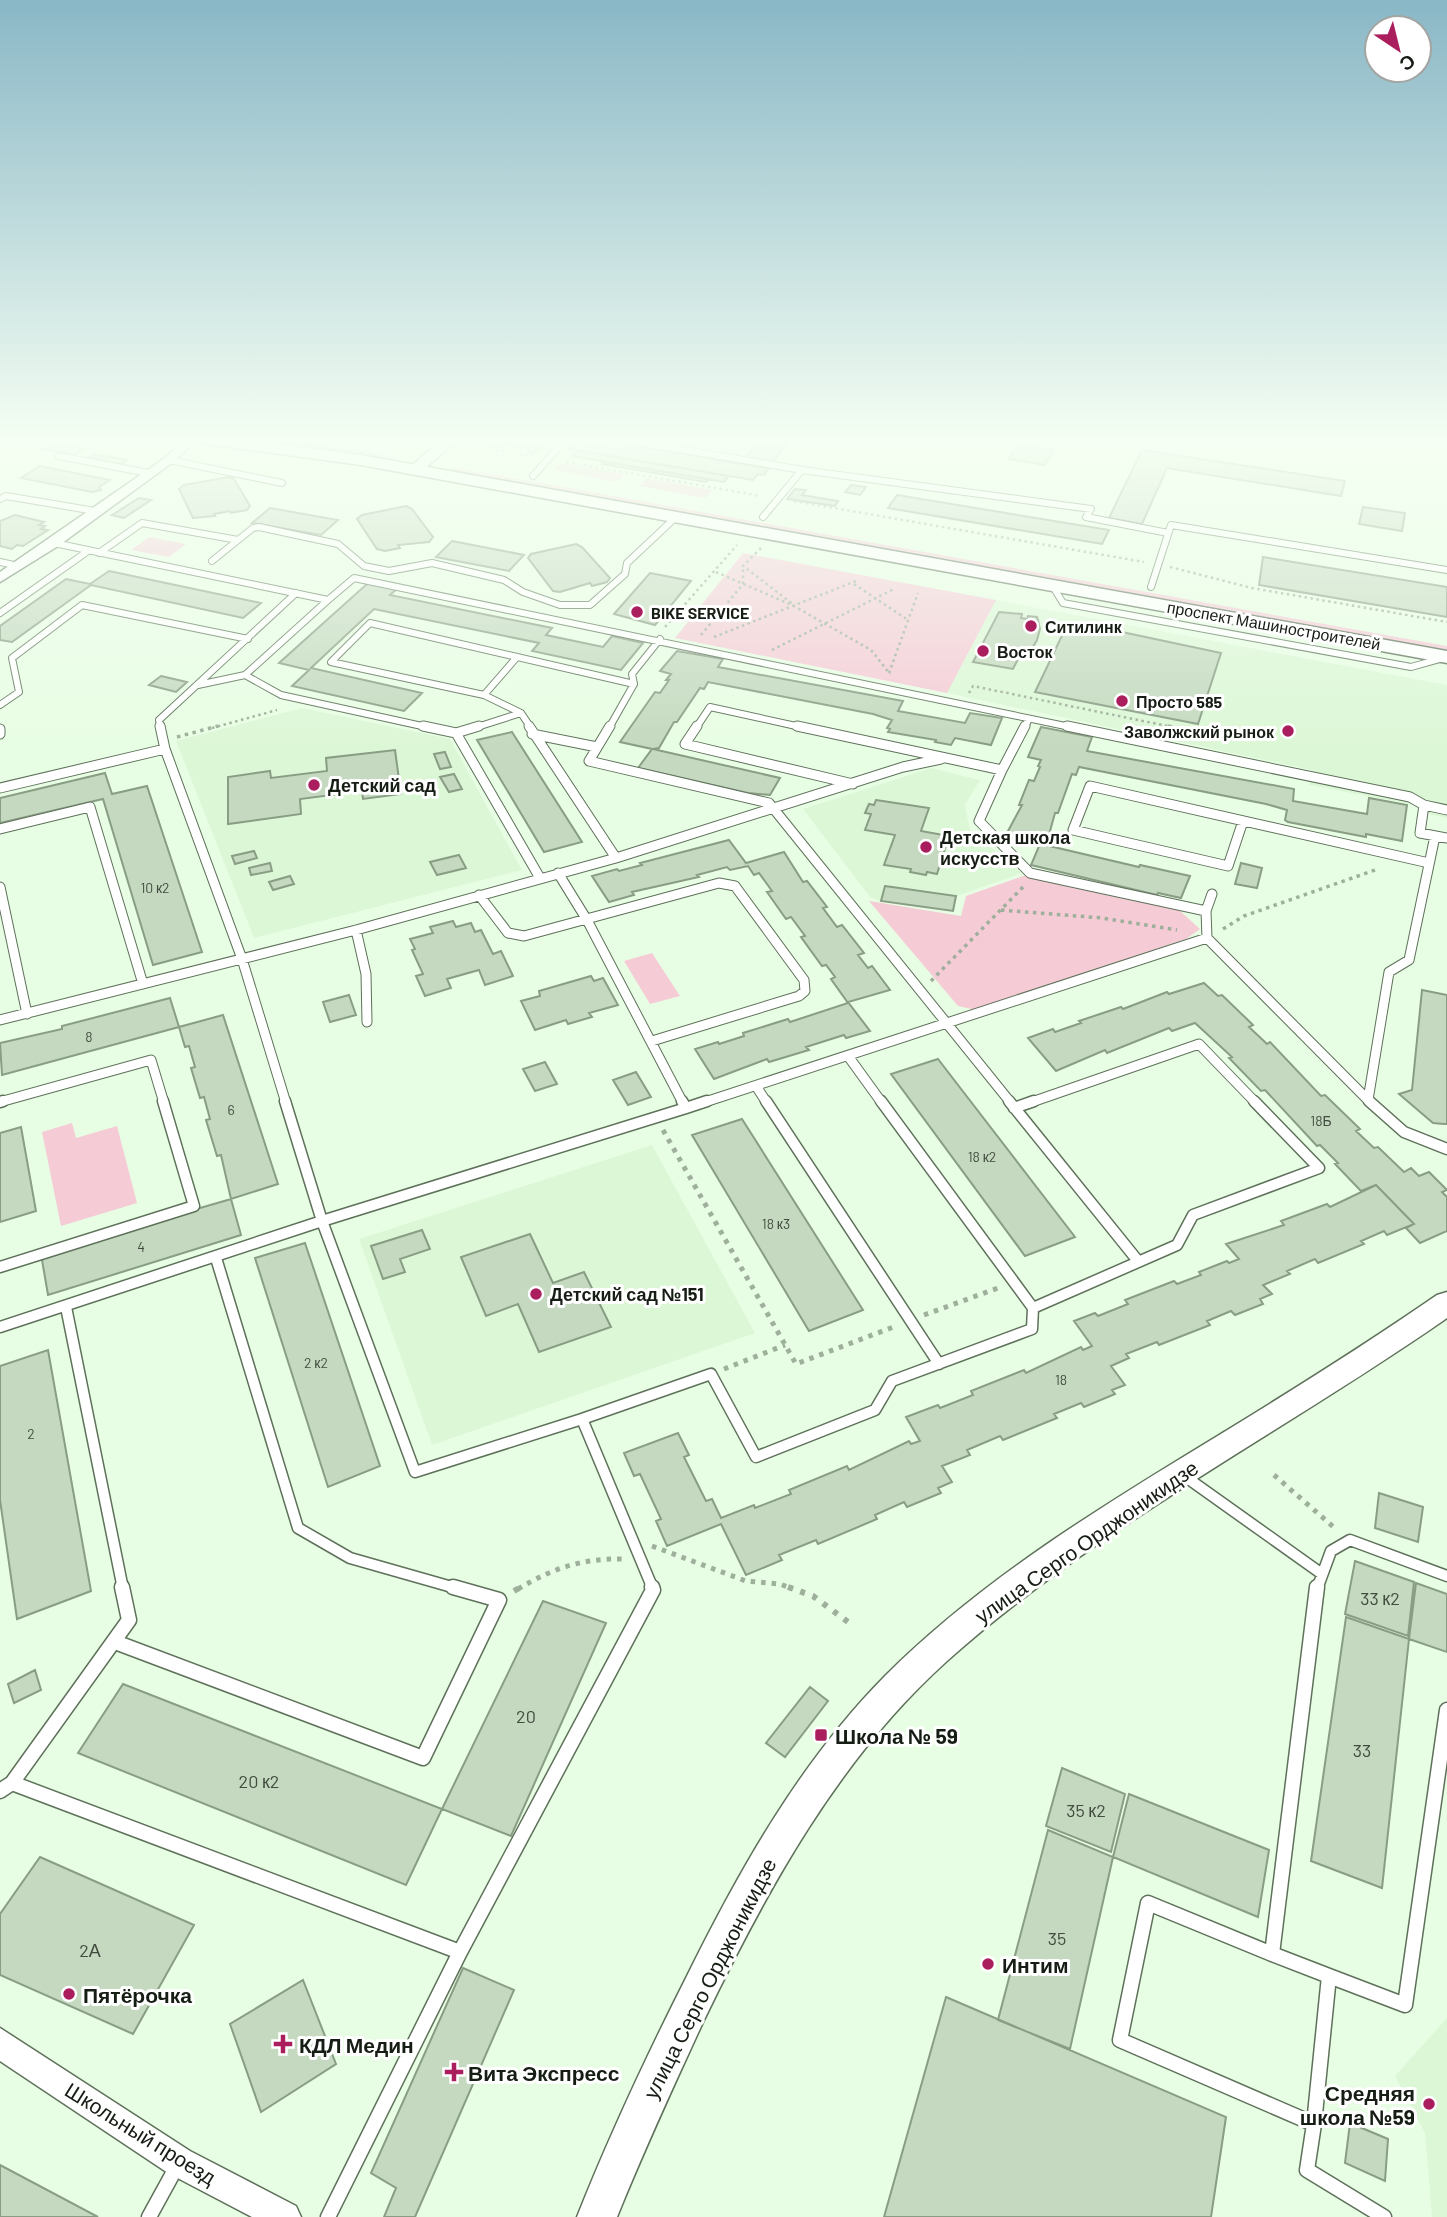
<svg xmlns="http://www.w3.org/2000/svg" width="1447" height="2217" font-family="Barlow,sans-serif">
<rect width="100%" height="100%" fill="#e8fee4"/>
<path fill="#dcf7d6" d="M996,600l451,85v133l-23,-5 2,-6 -117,-22 3,-15 -365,-77z
M302,708l148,31 72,131 -268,68 -78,-197z
M931,768l49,12 -15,25 5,25 52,43 -65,23 -4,15 -72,-10 -11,-4 -67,-88z
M652,1145l103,188 -323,112 -73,-206z
M1447,2018v199h-15l-7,-84 -30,-57z"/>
<path fill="#f5cbd6" d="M234,437h52l115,21 -4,3z
M561,463l64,11 -8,8 -64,-12z
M452,467l995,179v4l-998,-179z
M647,478l66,12 -8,8 -66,-12z
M149,537l37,7 -17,13 -38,-7z
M743,553l253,47 -49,93 -272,-55z
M1026,875l153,35 21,19 -14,10 -210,71 -18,-4 -89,-105 92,15 5,-20z
M652,953l28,43 -30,8 -26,-43z
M72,1123l4,15 41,-12 20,77 -76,23 -19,-94z"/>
<path fill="#c4d9bf" stroke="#899d85" stroke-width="2" d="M501,437h52l-17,15 -6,1 -3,-5 -24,-4 -4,3 -16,-3 -1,-3z
M585,437l181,31h3l-5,7 -6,-1 -5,6 -184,-31z
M763,437h30l-22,27 -28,-5z
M53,443l32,6 -10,6 -31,-6z
M1018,444l36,6 -9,15 -36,-6z
M1142,450l203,31 -4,15 -174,-28 -25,56 -33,-6z
M578,451l151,25 -5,6 -152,-26z
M94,454l33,6 -7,5 -33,-7z
M605,462l103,17 -2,3 -104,-18z
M40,466l70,14 -11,7 2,3 -9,2 -71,-14z
M229,477l5,2 16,27 -3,4 -16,3 -1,-2 -16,3 1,2 -22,2 -14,-29 5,-4z
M851,485l15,2 -6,8 -15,-3z
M795,489l11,1 -4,5 36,6 -3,5 -48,-7z
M897,495l212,35 -7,14 -214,-36z
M139,498l12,2 -27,18 -12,-3z
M406,506l6,3 21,28 -4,5 -31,3 2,3 -15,3 -8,-2 -20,-30 5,-4z
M1363,507l42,6 -3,18 -43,-7z
M270,508l68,12 -17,15 -69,-12z
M15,515l29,7 -5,3 6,1 -4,3 7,1 -25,16 -6,-1 -5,4 -12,-3v-25z
M452,541l72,14 -15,16 -73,-14z
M576,544l6,3 28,31 -3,4 -15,4 -2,-3 -30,9 -7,-1 -25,-33 3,-4z
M1263,557l184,30v30l-188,-32z
M109,571l152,32 -18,15 -152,-33 -79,57 -12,-2v-14l66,-47 24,5z
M650,573l41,8 -36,44 -41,-11z
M368,583l29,6 -7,6 162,33 -6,7 57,12 9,-11 31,7 -22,27 -89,-19 7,-8 -165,-34 -63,59 111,25 -18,18 -112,-25 17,-16 -30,-7z
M999,612l23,2 -1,4 6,1 1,-3 9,1 1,3 2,9 -3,11 -7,12 -11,5 -6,12 -40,-7z
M1067,625l49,9 1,-3 104,22 -23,71 -163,-32z
M677,651l46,8 -5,8 185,34 -5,10 67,12 5,-10 32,5 -11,27 -36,-7 -4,7 -16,-3 1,-2 -48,-8 2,-3 -3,-1 5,-8 -19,-6 -165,-32 -4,7 -4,-1 -23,34h-3l-15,26 -6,1 127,29 -10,17 -22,-2 -110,-25 14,-19 -32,-7 35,-50 5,1 9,-13h-3l5,-6 -11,-3z
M161,676l26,6 -11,10 -27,-7z
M1041,727l51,10 -5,14 207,38 -1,12 74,13 2,-16 38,7 -5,36 -36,-7v3l-78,-15 -3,-2 2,-10 -21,-6 -187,-37 -3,8 -4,-1 -14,39h-3l-8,29 -6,2 98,23 1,-2 50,11 -9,22 -23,-5 -1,2 -126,-30 9,-21 -32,-7 -1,-4 15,-28h-3l10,-25 5,1 6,-14 -2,-1 3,-6 -13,-3z
M512,732l70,110 -38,10 -67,-112z
M395,750l6,44 -38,5 -1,-8 -62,8 1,15 -73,10v-47l42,-6 1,7 56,-7 -1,-13z
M445,752l6,15 -11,2 -6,-15z
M105,773l7,21 35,-8 55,166 -49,13 -50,-166 -103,24v-25z
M454,774l8,15 -13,3 -9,-15z
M876,800l53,8 -8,23 28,5 -12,38 -10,-2 -1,3 -16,-3 1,-3 -27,-4 11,-30 -30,-5 6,-16 -6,-1 4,-9 5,1z
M729,840l17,23 38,-11 19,30 4,-1 20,26 -4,1 14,19 5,-2 22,28 -6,2 10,13 4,-2 18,24 -42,12 22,29 -24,7 -2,-3 -38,12 3,3 -40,12 -2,-3 -53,20 -19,-30 23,-7 1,2 25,-8 -1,-3 45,-14 2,3 58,-19 -17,-24 4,-2 -9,-12 -4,1 -21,-29 4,-1 -14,-19 -5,2 -19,-27 5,-1 -13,-18 -5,2 -6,-9 -18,4 -3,-3 -30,8 2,2 -67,15 2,3 -25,7 -17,-26 25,-7 2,2 23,-6 -2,-2z
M254,851l3,7 -22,6 -3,-8z
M459,855l7,13 -29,7 -7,-13z
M270,863l2,8 -21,4 -2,-7z
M1241,863l21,5 -5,20 -22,-4z
M290,876l4,8 -21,6 -4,-8z
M885,886l71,10 -3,15 -72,-10z
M453,921l3,6 15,-4 4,9 6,-2 12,24 8,-3 12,25 -28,9 -6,-15 -32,9 4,9 -26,8 -9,-20 7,-2 -11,-24 3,-1 -5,-10 23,-6 -3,-6z
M591,976l3,5 9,-3 15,27 -29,8 3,4 -24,7 -2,-4 -31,10 -14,-29 19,-5 -1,-5z
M1204,983l14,13 4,-1 31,30 -4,2 18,17 3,-2 51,54 4,-1 35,34 -4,2 18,17 4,-1 26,25 7,-4 8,8 10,-4 18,18 -5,2 5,5v34l-27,12 -14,-15 8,-4 -38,-39 -15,6 -26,-27 3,-1 -18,-18 -3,1 -52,-56 -4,1 -32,-33 3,-1 -37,-34 -23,8 -3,-3 -62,25 -2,-3 -49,21 -28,-33 25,-9 2,3 26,-9 -2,-2 42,-14 2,2 44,-17 2,2z
M1422,990l25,5v129h-3l-11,-1 -34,-29 13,-4z
M349,995l7,20 -26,7 -7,-20z
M170,998l9,29 -177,48 -2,-32 62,-14v-3z
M223,1015l55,169 -47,15 -10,-44 -4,1 -11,-36 4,-1 -6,-22 -4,1 -9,-30 4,-1 -6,-21 -4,1 -6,-20z
M938,1059l137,178 -50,19 -134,-182z
M545,1062l12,22 -22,7 -12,-22z
M636,1072l15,25 -23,8 -15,-25z
M742,1119l121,191 -54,21 -117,-196z
M21,1127l15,84 -36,11v-89z
M1376,1185l38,39 -27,11 -3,-4 -23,10 3,3 -46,19 -3,-4 -28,12 3,3 -27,11 9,9 -12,5 3,5 -28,11 -4,-4 -24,10 3,4 -51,20 -2,-3 -31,12 3,4 -18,8 14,19 -13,5 3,4 -31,13 -3,-4 -27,11 3,4 -54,22 -3,-4 -33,14 3,5 -28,11 10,16 -14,6 3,5 -34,14 -3,-5 -29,13 2,4 -59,25 -2,-4 -37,15 3,5 -36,15 -25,-51 -54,22 -11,-25 5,-2 -21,-45 -6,2 -10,-23 54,-20 11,22 -5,2 22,44 6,-2 9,19 33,-13 1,3 36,-14 -2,-4 58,-24 2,4 60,-29 2,3 9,-3 -14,-24 32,-12 2,3 33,-13 -2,-4 53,-21 2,3 55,-26 2,3 9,-4 -18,-25 21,-8 3,3 30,-12 -3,-4 49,-19 3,3 24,-9 -2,-3 28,-11 2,2 10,-4 -13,-15 58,-19 -3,-4 46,-17 3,3z
M231,1199l10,36 -193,60 -7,-41z
M422,1230l8,19 -30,10 5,13 -22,7 -12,-33z
M530,1234l23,49 31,-11 27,55 -72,25 -21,-48 -32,12 -25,-59z
M305,1243l75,223 -52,21 -73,-229z
M48,1350l43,241 -74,28 -17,-119v-134z
M1379,1493l44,14 -5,35 -43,-14z
M1355,1561l59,21 -6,54 -63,-22z
M1416,1583l31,11v58l-38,-13z
M543,1601l63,22 -95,213 -69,-27z
M1346,1617l63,22 -27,249 -71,-27z
M35,1670l6,20 -27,13 -6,-19z
M123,1684l319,125 -36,76 -328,-132z
M810,1687l18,14 -43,56 -19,-14z
M1062,1768l63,26 -14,58 -65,-26z
M1129,1794l140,56 -11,67 -145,-60z
M1048,1830l65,27 -43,192 -72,-29z
M40,1857l154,68 -61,109 -133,-59v-61z
M463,1968l51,22 -99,227h-31l12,-29 -25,-15z
M303,1980l33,84 -75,48 -31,-88z
M946,1997l280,120 -15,100h-327z
M1350,2123l38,16 -3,42 -40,-18z
M0,2165l98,52h-98z"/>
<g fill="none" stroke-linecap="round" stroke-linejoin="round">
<g stroke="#5e715a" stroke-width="8">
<path id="service-far3" d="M609,437l193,33
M59,456l89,17
M169,460l113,23
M533,476l35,-39
M0,499l6,-3 89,15
M763,517l39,-47 289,39 -5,8 82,16
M54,543l274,57 26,-22 721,150
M99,553l43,-30 96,17 15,-12 6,-1 79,17 26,22 25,5 43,-8 72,17 19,12 37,13h30l35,-31 2,-11 49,-46
M212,561l26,-21
M0,562l18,4
M1052,585l11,18 348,64 36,-10
M1151,587l20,-62 276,45
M328,600l-83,75 36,20 150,33
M0,613l88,-62
M198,685l47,-10
M484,695l33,-38
M0,705l19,-13 -7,-34 70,-53 166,34
M161,728l-2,-8 137,-127
M474,728l47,-15
M531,728l-10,-15 -37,-18 -153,-33 39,-39 264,61
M609,728l25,-44 -2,-10 28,-35
M696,728l14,-21 95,21
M1024,728l5,-9"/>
</g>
<g stroke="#5e715a" stroke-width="11">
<path id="service-far2" d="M160,726l5,23
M423,726l33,7 84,145
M610,726l-21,35 180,42 242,300
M697,726l-12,18 168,40
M797,726l205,44 23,-44
M1067,726l343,71 14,8 -4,28 27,5
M0,729v5
M456,733l23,-7
M532,734l65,13
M1002,770l-23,51 51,52 176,38
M0,788l165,-39 77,210 44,144
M1424,805l23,5
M1243,821l-15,45 -155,-36 17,-44 339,77
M0,829l90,-22 53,177
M616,858l287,-91 38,-8
M558,873l29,47 96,183
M0,887l27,127
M479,895l29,38 16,3 195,-53 16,3 69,94 1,11 -6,5 -147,45
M356,930l10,44 1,48
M1207,938l161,162
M0,1020l356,-90 260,-72 -87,-132
M848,1056l34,47
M756,1086l11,17
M0,1102l151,-42 13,43
M702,1103l505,-165 -1,-27 6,-17
M1029,1103l170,-59 57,59
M1371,1103l-3,-3 21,-128 20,-12 26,-124"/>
</g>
<g stroke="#5e715a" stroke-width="13">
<path id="service-far1" d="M285,1101l37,120 93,251 167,-53 71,170
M766,1101l173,263
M881,1101l152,207
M1009,1101l129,160
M1369,1101l35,31 43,17
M0,1102l3,-1
M686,1108l21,-7
M1014,1108l20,-7
M216,1258l82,270 52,30 109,31
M0,1267l194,-61 -31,-105
M66,1307l57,282
M0,1327l322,-106 364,-113 -4,-7
M582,1419l129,-45 45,83 119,-47 17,-29 140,-52 1,-21 144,-63 16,-30 126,-47 -65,-67
M1183,1475l139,99
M1317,1589l14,-38 19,-11 97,36"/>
</g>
<g stroke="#5e715a" stroke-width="17">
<path id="service" d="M122,1587l7,33 -117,163 448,169
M1317,1587l-45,367 -124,-51 -28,137 194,84 15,-148 76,29 42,-295
M115,1642l308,116 76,-158 -46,-13
M0,1791l12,-8
M1272,1954l57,22
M1314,2124l-7,46 77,47
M149,2217l28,-51
M328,2217l132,-265 193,-362 -1,-3"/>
</g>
<g stroke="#5e715a" stroke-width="3">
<path id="minor" d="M188,437h12l-27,25 -115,84 -58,36v-10l165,-114z
M0,2028l190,123 106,55 5,11h-49l-84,-44 -168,-112z"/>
</g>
<g stroke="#5e715a" stroke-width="3">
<path id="tertiary" d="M445,437h15l-40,36h-10l-3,-3 3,-3z
M1447,1292v26c-165,115 -349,208 -500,343 -109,98 -180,229 -243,359 -30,65 -60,130 -87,197h-40c33,-83 71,-164 111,-243 53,-107 113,-213 197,-298 100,-100 224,-174 344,-247 70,-43 140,-87 208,-134z"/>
</g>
<g stroke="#5e715a" stroke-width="3">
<path id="secondary" d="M182,437h43l136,18 1086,196v12l-1086,-198 -171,-23z"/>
</g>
<path stroke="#9eaf9b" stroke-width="2.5" stroke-dasharray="2.5 3.5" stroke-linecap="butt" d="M80,437l5,10
M413,437l13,2
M466,445l67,11
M566,462l195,34
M794,501l350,61
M761,548l-18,18 51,39
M1170,567l82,21 195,34
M716,572l78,34 77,44 19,24
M854,584l54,36
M665,627l72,-82
M701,635l42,-51v-18
M714,637l142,-56
M772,650l122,-61
M889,673l29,-80
M969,693l4,-7 204,42
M212,728l65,-18"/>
<path stroke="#9eaf9b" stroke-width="3.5" stroke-dasharray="3.5 4.5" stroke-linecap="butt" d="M1168,726l50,10 2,-10
M177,737l41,-11
M1001,910l101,8 75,12
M1223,929l21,-13 134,-47
M931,981l92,-94"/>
<path stroke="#9eaf9b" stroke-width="5" stroke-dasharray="4.5 6" stroke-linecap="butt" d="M663,1130l133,234 100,-38
M924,1315l74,-27
M724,1369l61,-24
M1274,1475l63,55
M652,1546l94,35 34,3 13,5
M518,1589c35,-21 65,-31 106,-30"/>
<path stroke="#9eaf9b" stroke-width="6" stroke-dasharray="5 8" stroke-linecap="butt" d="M788,1587l25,9 35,26
M514,1591l7,-4"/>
<use href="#service-far3" stroke="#fff" stroke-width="6"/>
<use href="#service-far2" stroke="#fff" stroke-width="9"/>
<use href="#service-far1" stroke="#fff" stroke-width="10"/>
<use href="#service" stroke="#fff" stroke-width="14"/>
<use href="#minor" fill="#fff" fill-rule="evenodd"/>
<use href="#tertiary" fill="#fff" fill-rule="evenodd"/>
<use href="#secondary" fill="#fff" fill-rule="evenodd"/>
</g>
<linearGradient id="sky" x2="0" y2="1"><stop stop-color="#89b7c6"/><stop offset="0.59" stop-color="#f5fff3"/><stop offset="1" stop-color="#f5fff3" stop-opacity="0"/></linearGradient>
<rect width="1447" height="747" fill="url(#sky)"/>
<g fill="#aa1e5d" stroke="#fff" stroke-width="2.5">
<circle cx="637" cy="612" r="7"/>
<circle cx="1031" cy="626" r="7"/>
<circle cx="983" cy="651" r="7"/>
<circle cx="1122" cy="701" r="7"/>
<circle cx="1288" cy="731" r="7"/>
<circle cx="314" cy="785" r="7"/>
<circle cx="926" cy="847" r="7"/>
<circle cx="536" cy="1294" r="7"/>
<rect x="814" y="1728" width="14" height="14" rx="3.5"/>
<circle cx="988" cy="1964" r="7"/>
<circle cx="69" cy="1994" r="7"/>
<path d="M279.5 2033.5h7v7h7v7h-7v7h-7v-7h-7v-7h7z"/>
<path d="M450.5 2061.5h7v7h7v7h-7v7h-7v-7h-7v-7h7z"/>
<circle cx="1429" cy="2104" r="7"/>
</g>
<g text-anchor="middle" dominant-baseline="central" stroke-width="6" stroke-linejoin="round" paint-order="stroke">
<g font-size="14" fill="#424c3f">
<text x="155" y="887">10 к2</text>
<text x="89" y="1036">8</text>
<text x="231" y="1109">6</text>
<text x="1321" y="1120">18Б</text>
<text x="982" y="1156">18 к2</text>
<text x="776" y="1223">18 к3</text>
<text x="141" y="1246">4</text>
<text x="316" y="1362">2 к2</text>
<text x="1061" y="1379">18</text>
<text x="31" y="1433">2</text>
</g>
<g font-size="16" font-weight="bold" fill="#161d14" stroke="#fff" text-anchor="start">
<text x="651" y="612">BIKE SERVICE</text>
<text x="1045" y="626">Ситилинк</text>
<text x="997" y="651">Восток</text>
<text x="1136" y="701">Просто 585</text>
<text x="1274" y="731" text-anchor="end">Заволжский рынок</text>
</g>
<g font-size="16" fill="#161d14" stroke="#fff">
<text transform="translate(1274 625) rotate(10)">проспект Машиностроителей</text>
</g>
<g font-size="18" font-weight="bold" fill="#161d14" stroke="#fff" text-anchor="start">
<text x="328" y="785">Детский сад</text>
<text x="940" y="837">Детская школа<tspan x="940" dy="21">искусств</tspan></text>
<text x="550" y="1294">Детский сад №151</text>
</g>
<g font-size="18" fill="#424c3f">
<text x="1380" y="1598">33 к2</text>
<text x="526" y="1716">20</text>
<text x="1362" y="1750">33</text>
<text x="259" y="1781">20 к2</text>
<text x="1086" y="1810">35 к2</text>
<text x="1057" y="1938">35</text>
<text x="90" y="1950">2А</text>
</g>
<g font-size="21" fill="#161d14" stroke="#fff">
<text transform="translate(1086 1541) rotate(-35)">улица Серго Орджоникидзе</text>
<text transform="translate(709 1978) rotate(-63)">улица Серго Орджоникидзе</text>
<text transform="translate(141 2133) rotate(32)">Школьный проезд</text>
</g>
<g font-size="21" font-weight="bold" fill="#161d14" stroke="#fff" text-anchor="start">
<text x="835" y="1735">Школа № 59</text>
<text x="1002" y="1964">Интим</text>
<text x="83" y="1994">Пятёрочка</text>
<text x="299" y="2044">КДЛ Медин</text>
<text x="468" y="2072">Вита Экспресс</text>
<text x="1415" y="2092" text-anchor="end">Средняя<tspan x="1415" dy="24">школа №59</tspan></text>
</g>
</g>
<g transform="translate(1398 49) rotate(145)"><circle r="33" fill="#ffffff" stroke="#a2a5a1" stroke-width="2"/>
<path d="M0-5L12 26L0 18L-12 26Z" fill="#aa1e5d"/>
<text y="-10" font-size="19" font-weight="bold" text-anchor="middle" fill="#161d14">С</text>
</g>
</svg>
